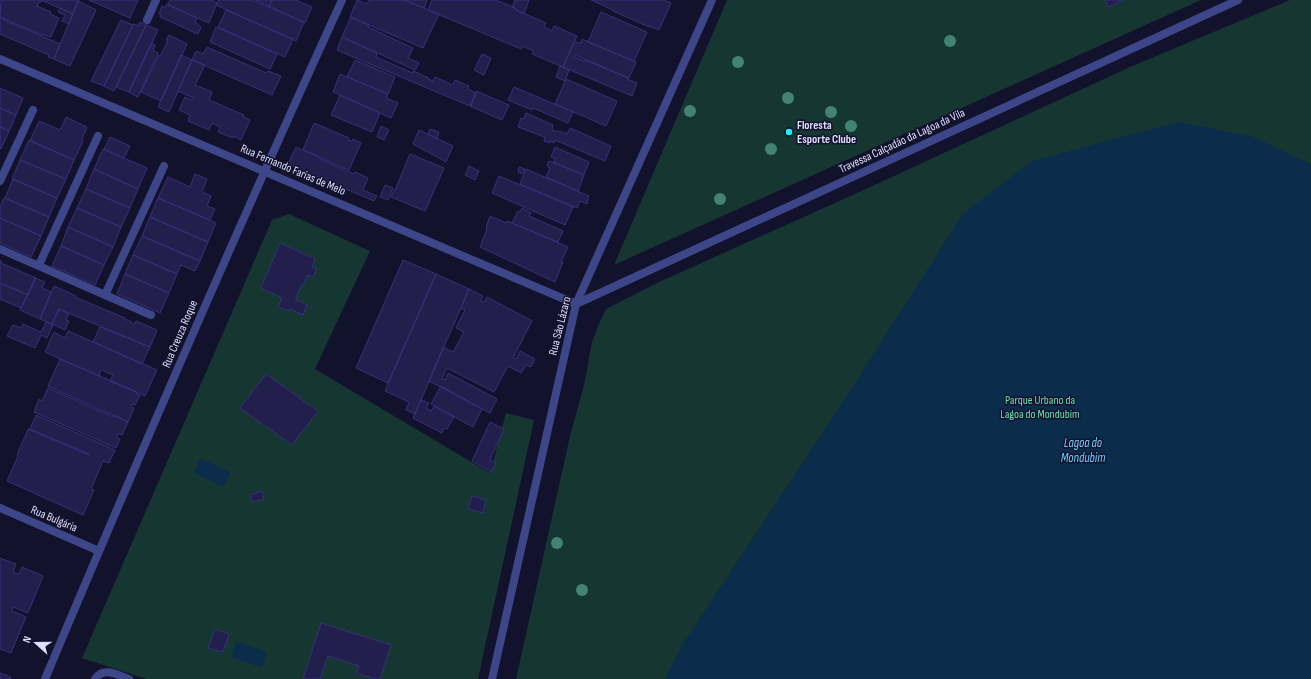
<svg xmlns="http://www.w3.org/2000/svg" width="1311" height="679" font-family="'Sofia Sans Condensed',sans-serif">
<rect width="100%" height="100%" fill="#13122c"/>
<path fill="#153631" d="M727,0h474l-587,265z
M1290,0h21v679h-795l54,-243 14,-51 8,-43 8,-21 6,-12 53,-27 196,-88 275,-127z
M289,214l81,37 -55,118 175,104 16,-60 28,7 -56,259h-332l-64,-21 190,-438z"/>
<path fill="#0c2c4b" d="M1179,122l74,15 58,27v515h-646l16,-32 158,-239 124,-194 69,-53z
M200,458l30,14 -6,15 -30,-14z
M236,642l31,10 -5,16 -31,-11z"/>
<path fill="#221f4d" stroke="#363179" d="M1,0h41l-1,2h-2l-2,4 14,6 -1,2 9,4 -8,19 -9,-3v1l-42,-18z
M41,0h38l-6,14z
M89,0h49l-8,18z
M170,0h41l6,3 -8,20 -41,-18z
M219,0h33l52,22 -8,19 -80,-36z
M256,0h16l-3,6z
M272,0h24l16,7 -7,16 -36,-17z
M357,0l10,4 2,-4h35l35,14 -16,34 -73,-31z
M404,0h23l-3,8z
M432,0h64l17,7 3,3 30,13 -2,4 8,4 2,-5 23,10 -14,31 -31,-13 2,-3 -12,-5 -1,3 -93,-39z
M515,0h14l-5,14 -8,-4 -1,-2 -3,-1z
M591,0h73l7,3 -12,27 -10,-4v1l-36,-16v-1z
M1105,0h18l-14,7z
M78,1l18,9 -26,56 -16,-7z
M167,4l30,14 -2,4 6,5 -3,7 -38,-17 1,-2 -2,-1 3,-8 3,2z
M60,8l13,6 -4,10 -7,-3 3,-6 -7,-3z
M226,10l67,29 -8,18 -67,-30z
M601,12l46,20 -13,29 -46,-19z
M0,17l5,2 -1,1 56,24 -6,15 -6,-2 1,-2 -49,-21z
M351,17l18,8 -1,2 45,21 -5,10 11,5 -4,7 -73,-33z
M121,20l12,5 -29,61 -13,-5z
M140,22l6,3 -32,66 -10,-5 29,-61 1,-1 4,2z
M146,25l12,5 -29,62 -13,-5z
M216,27l61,27 -7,15 -60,-27z
M169,35l18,9 -26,57 -20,-9 18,-37 1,1 5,-9 3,-7h-2z
M342,37l35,16 -1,4 37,16v-2l16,7 -1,1 5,2 2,-4 18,8 2,-5 14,6 -1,3 8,4 -5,13h-1l-131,-55 -2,-1z
M582,39l54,23 -7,16 -54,-23 -1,2 10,4 1,-1 43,18 -1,1 10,4 -5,13 -69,-29 11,-25 7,1z
M151,43l4,2 -2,6 5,2 -20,44 -9,-5z
M207,47l59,26 2,-2 13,5 -9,19 -80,-35 4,-9 7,3z
M482,54l9,4 -7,17 -10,-5z
M181,55l11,5 -23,52 -11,-5z
M192,60l13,5 -10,20 17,7 -3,8 35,15 -1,2 7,3 -9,20 -7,-4 -1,2 -15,-6 2,-5 -8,-4 -3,7 -21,-9 2,-6 -11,-5 6,-13 7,3 2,-2 -16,-7z
M355,60l40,17 -7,17 -41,-17z
M560,66l9,4 -4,11 -9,-4z
M340,74l48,20 -2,4 12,5 -7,15 -58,-26z
M566,79l51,22 -11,25 -51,-22z
M514,87l59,25 -5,11 -35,-15 -1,2 -24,-10z
M0,88l23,10 -7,17 -16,-7z
M476,91l33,14 -7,15 -32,-14z
M340,95l40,18 -8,19 -41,-17z
M0,108l16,7 -7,16 -9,-4z
M526,113l27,12 -1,5 7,2v-1l8,3 3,-6 41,18 -6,15 -50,-21 -1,3 -3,-2 -1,2 -6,-2 1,-4 -27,-10 3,-9 3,1z
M66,117l21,10 -5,12 1,2 -9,19 -44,-19 9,-20 21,9z
M314,123l35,15 -1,2 4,1 1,-2 8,4 -12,27 -46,-20z
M381,126l8,4 -5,10 -7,-3z
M0,127l9,4 -8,18 -1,-1z
M430,129l9,3 -2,7 -9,-5z
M419,130l34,16 -7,16 -33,-18z
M110,137l20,9 -6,12 -20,-9z
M29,140l45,20 -8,19 -46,-19z
M296,147l24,10v2l34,15 1,-2 13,6 -5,12 14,6 -3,5 -86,-37z
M555,147l34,15 -5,13 -31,-13 2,-4 -4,-1z
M103,149l44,19 -9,21 -44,-20z
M410,154l34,14 -19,43 -34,-14 3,-7h1z
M20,160l46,19 -9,19 -45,-19z
M549,161l35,14 -6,16 -32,-14 4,-9 -3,-2z
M469,166l10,5 -4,9 -10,-5z
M519,167l6,2 -3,5 -4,-2z
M94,169l44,20 -8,19 -44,-19z
M526,169l63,27 -2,8 -7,-3 -3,7 -57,-24z
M195,174l12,5 -5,13 9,4 -4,10 8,3 -5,11 -52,-22 10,-21 22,10z
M499,176l74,31 -8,18 -73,-32z
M13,179l44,19 -8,19 -44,-19z
M385,185l8,3 -5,12 -8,-3z
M86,189l44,19 -9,19 -44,-19z
M4,198l45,19 -8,19 -41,-18v-11z
M158,198l58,25 -8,19 -58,-25z
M77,208l44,19 -8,20 -45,-20z
M522,208l9,5 -2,3 34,15 -5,11 -46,-19 6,-12 2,1z
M490,216l16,7 1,-2 61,26 -7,15h2l-8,20 -75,-35 7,-18 -1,-1z
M150,217l58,25 -8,19 -58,-25z
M0,218l41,18 -10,21 -31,-14z
M68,227l45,20 -9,18 -43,-19z
M142,236l58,25 -5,10 -14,-6 -4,9 -44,-19z
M280,243l35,16 -3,8 5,2 -4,8 -5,-2 -5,10 -1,-1 -6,14v2l11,5 -4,10 -13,-6 -1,2 -11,-4 4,-9 -21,-10z
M61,246l43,19 -9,20 -43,-19z
M133,255l44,19 -8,19 -44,-19z
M0,260l1,1v2l35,15 -8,17 -28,-12z
M403,260l33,14 -48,109 -32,-15z
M125,274l44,19 -9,20 -43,-19z
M436,274l33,15 -54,125 -9,-4 3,-8 -24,-11z
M35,278l10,4 -3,6 9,4 -11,27 -20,-9z
M0,283l28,12 -7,13 -21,-9z
M54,286l22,10 -1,1 50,21v1l10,5 1,-3 21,9 -7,17 -91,-38 -7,15 -12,-5z
M469,289l14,7 -3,5 4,1 3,-5 45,24 -19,37 3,1 4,-8 15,8 -4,8 -5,-2 -5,8 -13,-7 -14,26 -47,-24 -5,11 3,1 3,-7 49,26 -7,14 -61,-32 14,-34 10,5 11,-20 -8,-4 9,-18 -4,-2z
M59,309l10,5 -3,6 3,1 -4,9 -13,-6z
M46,322l7,3 -6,13 -6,-3 -6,13 -28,-12 6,-11 8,3 2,-4 18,8z
M100,327l50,20 -8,17 -49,-22z
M68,331l89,39 -12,26 -35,-15 3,-6 -12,-5 -2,6 -54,-24 9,-20 11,6z
M60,359l77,33 -1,2 4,2 -5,9 -3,-1 -2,2 4,2 -6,14 -80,-36z
M266,374l52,37 -26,34 -52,-37z
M441,386l41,23 -9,18 -42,-23z
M48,388l65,29 1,-2 14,7 -6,13 -4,-1 -2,3 4,2 -4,9 -82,-36 5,-13 3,2z
M421,400l8,3 -3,5 5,3 3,-5 20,11 -7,12 -3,-1 -2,5 -29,-15z
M36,415l79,35 -6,13 -6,-2 -12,28 3,1 -11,25 -76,-34 11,-25 -1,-1 11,-26 61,26v-1l-59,-25z
M490,422l14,7 -14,31 6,3 -5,9 -19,-11z
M262,491l2,8 -12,3 -2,-7z
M472,496l14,4 -3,13 -15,-4z
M0,558l16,6 -3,8 6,2 3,-7 21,9 -15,37 -15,-6 -1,4 14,6 -15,36 -11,-4z
M321,623l70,22 -11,34h-5l-19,-6 3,-7 -31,-10 -8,23h-17z
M215,629l14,5 -6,18 -15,-4z
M0,673l11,4 -1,2h-10z"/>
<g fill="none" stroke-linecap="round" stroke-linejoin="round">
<path stroke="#3e468a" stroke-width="8" d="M147,20l9,-20
M0,59l576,245
M0,181l33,-71
M0,249l151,66
M39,265l59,-129
M105,295l59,-129
M576,304l662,-304
M0,508l99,43
M45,679c96,-228 194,-454 297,-679
M95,679c9,-13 22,-4 34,0
M492,679l84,-375 136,-304"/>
</g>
<g fill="#438376">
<circle cx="950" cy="41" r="6"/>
<circle cx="738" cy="62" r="6"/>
<circle cx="788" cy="98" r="6"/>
<circle cx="690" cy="111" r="6"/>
<circle cx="831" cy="112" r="6"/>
<circle cx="851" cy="126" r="6"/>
<circle cx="771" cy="149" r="6"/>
<circle cx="720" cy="199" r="6"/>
<circle cx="557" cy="543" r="6"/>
<circle cx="582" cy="590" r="6"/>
</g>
<circle fill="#0efaf3" stroke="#13122c" stroke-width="1.5" cx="789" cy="132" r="4"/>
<g text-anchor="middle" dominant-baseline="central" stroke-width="3" stroke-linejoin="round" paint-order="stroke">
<g font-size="12" font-weight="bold" fill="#dedffe" stroke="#13122c" text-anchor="start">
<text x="797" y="125">Floresta<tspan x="797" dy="14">Esporte Clube</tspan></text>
</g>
<g font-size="12" fill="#dedffe" stroke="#13122c">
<text transform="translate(902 141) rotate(-25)">Travessa Calçadão da Lagoa da Vila</text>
<text transform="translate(293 170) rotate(23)">Rua Fernando Farias de Melo</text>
<text transform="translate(560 326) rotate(-76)">Rua São Lázaro</text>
<text transform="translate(180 334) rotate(-67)">Rua Creuza Roque</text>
<text transform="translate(54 519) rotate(23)">Rua Bulgária</text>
</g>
<g font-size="12" fill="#6adfb2" stroke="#13122c">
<text x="1040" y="400">Parque Urbano da<tspan x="1040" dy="14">Lagoa do Mondubim</tspan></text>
</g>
<g font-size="13" font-style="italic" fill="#6fcdfc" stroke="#13122c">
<text x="1083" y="443">Lagoa do<tspan x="1083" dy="15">Mondubim</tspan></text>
</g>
</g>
<g transform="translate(36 643) rotate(291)" stroke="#13122c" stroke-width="3" paint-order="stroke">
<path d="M0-3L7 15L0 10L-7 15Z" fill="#dedffe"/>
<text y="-6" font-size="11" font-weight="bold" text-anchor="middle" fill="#dedffe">N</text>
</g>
</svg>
